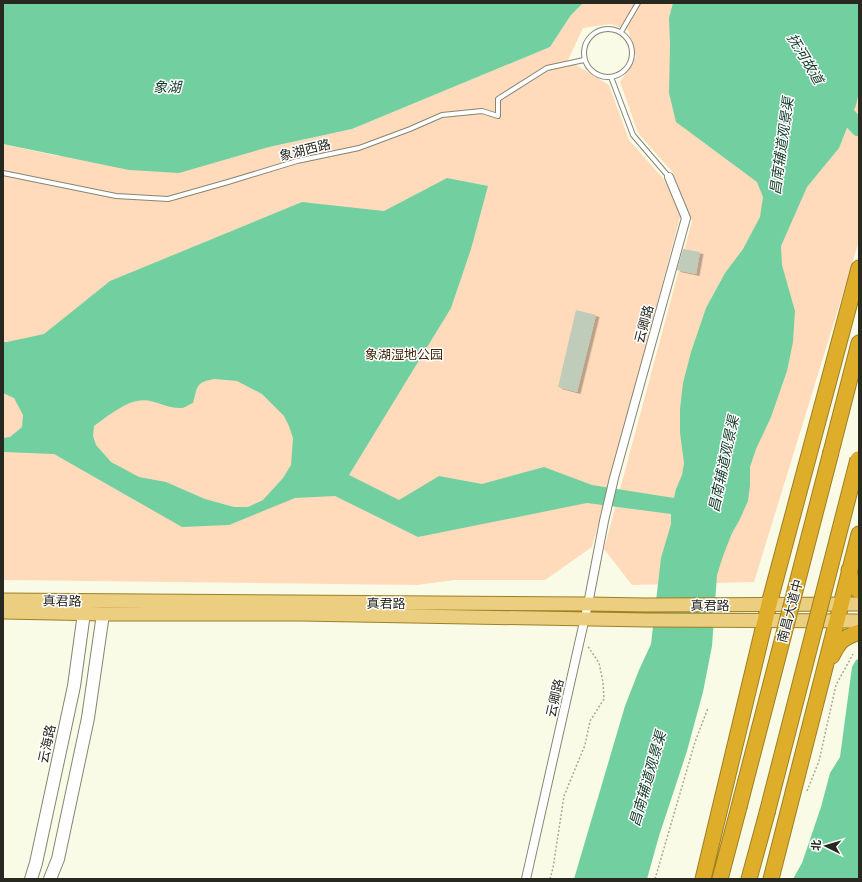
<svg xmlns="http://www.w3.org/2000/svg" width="862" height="882" font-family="'Fira Sans','Noto Sans SC',sans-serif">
<defs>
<filter id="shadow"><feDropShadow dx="3.5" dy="2" stdDeviation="0" flood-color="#0004"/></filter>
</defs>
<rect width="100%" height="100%" fill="#f9fbe6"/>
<path fill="#ffdbbc" d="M583,3h276v238l-105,341 -122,3 -28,-36 88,-328 -19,-48 -35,-40 -18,-51 16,-25 -8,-27 -18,-6 -27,4 -15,32 41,25 20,55 33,37 20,33 -90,337 -47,33h-90l-38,5 -414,-5v-436l55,12 211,-9 83,-18 198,-82 21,-32z"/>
<path fill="#72d0a0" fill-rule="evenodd" d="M3,3h580l-12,12 -21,32 -198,82 -83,18 -90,26 -50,-3 -126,-26z
M673,3h186v89l-3,13 -17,43 -32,39 -26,59 1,19 13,46 -2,31 -6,29 -16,46 -15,32 -6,18v18l-2,16 -9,20 -7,12 -9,23 -6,19 -5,71 -9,46 -16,59 -28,85 -12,43h-73l51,-173 14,-36 12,-26 10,-86 10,-34v-10l-84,-11 -169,34 -83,-41 -40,2 -66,27 -47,2 -128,-73 -51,-2v-14l7,-1 12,-10 1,-12 -9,-17 -11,-5v-51h4l37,-8 66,-53 192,-79 82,9 63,-33 41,8 -17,63 -20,59 -102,167 50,25 40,-24 43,8 62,-17 48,18 82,13 2,-9 6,-14 2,-12 -4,-30v-24l3,-26 8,-31 15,-44 19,-35 18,-24 17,-32 3,-20 -6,-15 -81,-60 -7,-29 1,-48 -1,-27zM215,379l22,2 25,13 22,22 5,10 4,12 -2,27 -8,13 -20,22 -15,7h-14l-29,-8 -39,-17 -27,-5 -28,-15 -15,-17 -3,-9 1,-10c11,-8 30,-23 43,-25 15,-4 29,8 45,7 3,0 7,-4 11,-5 5,-18 3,-21 22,-24z
M859,659v220h-66l9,-16 19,-56 9,-34 10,-16 12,-90 4,-7z"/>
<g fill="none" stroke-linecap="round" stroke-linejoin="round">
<path stroke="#72d0a0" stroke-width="17" d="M835,102l24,26"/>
</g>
<path fill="#bfccba" filter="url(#shadow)" d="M683,249l17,3 -4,22 -19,-4z
M576,310l20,5 -19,77 -19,-5z"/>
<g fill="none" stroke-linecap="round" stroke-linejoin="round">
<g stroke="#848673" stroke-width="6">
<path id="lane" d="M584 53a24 24 0 1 1 48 0a24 24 0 1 1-48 0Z
M621,32l17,-29
M611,77l22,58 36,42
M3,173l113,23 52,3 60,-17 69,-21 62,-13 51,-19 32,-14 40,-4 16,5v-17l49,-31 37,-8"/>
</g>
<g stroke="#848673" stroke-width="10">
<path id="street" d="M526,879l62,-275 16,-83 10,-43 72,-260 -17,-41"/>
</g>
<g stroke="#848673" stroke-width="14">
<path id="secondary" d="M31,879l5,-16 38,-177 10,-73
M50,879l8,-20 30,-141 15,-104"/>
</g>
<g stroke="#9e7f26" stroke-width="15">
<path id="primary" d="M3,600l585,4 58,1 213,-1
M3,612l100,2h197l347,6 212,1"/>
</g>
<g stroke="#9e7f26" stroke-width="17">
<path id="highway" d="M831,452l28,-109
M849,570l3,15 7,6
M832,656c7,-15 11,-18 27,-24
M703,879l66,-275 90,-336
M720,879l19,-72
M749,879l18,-66
M771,879l88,-345"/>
</g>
<path stroke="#a7a999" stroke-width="1.5" stroke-dasharray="2 2" stroke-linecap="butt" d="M807,791l12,-30 17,-76 17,-31
M550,879l3,-11 11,-72 21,-51 5,-24 14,-22 -1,-17 -4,-19 -12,-18
M655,879l40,-137 13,-34"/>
<use href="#lane" stroke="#fff" stroke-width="4"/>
<use href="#street" stroke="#fff" stroke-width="8"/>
<use href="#secondary" stroke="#fff" stroke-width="12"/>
<use href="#primary" stroke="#ebce7f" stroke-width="13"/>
<use href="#highway" stroke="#deae2a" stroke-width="15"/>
<g stroke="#9e7f26" stroke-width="17" stroke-linecap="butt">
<path id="highway-bridge" d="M739,807l92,-355
M767,813l91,-354"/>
</g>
<use href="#highway-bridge" stroke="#deae2a" stroke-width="15"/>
</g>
<g text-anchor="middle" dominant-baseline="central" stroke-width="3" stroke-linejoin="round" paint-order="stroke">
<g font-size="13" fill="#272820" stroke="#fff">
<text transform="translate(305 150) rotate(-14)">象湖西路</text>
<text transform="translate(644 324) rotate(-75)">云卿路</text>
<text transform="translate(62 601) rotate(1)">真君路</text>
<text x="386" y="603">真君路</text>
<text x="710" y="605">真君路</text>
<text transform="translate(790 611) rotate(-75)">南昌大道中</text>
<text transform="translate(555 698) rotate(-77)">云卿路</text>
<text transform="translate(47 744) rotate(-78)">云海路</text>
</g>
<g font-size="13" fill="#42270b" stroke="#fff">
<text x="404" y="354">象湖湿地公园</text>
</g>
<g font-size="14" font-style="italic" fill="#113a27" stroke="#fff">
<text transform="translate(805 59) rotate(59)">抚河故道</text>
<text x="167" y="87">象湖</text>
<text transform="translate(782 146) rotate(-82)">昌南辅道观景渠</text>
<text transform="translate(724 464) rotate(-78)">昌南辅道观景渠</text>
<text transform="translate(648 779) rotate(-74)">昌南辅道观景渠</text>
</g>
</g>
<rect width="862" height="882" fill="none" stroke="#272820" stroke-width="8"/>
<g transform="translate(826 846) rotate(275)" stroke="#ffffff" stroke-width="3" paint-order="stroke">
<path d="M0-3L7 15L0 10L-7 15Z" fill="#272820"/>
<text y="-6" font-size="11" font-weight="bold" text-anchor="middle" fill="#272820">北</text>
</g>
</svg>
